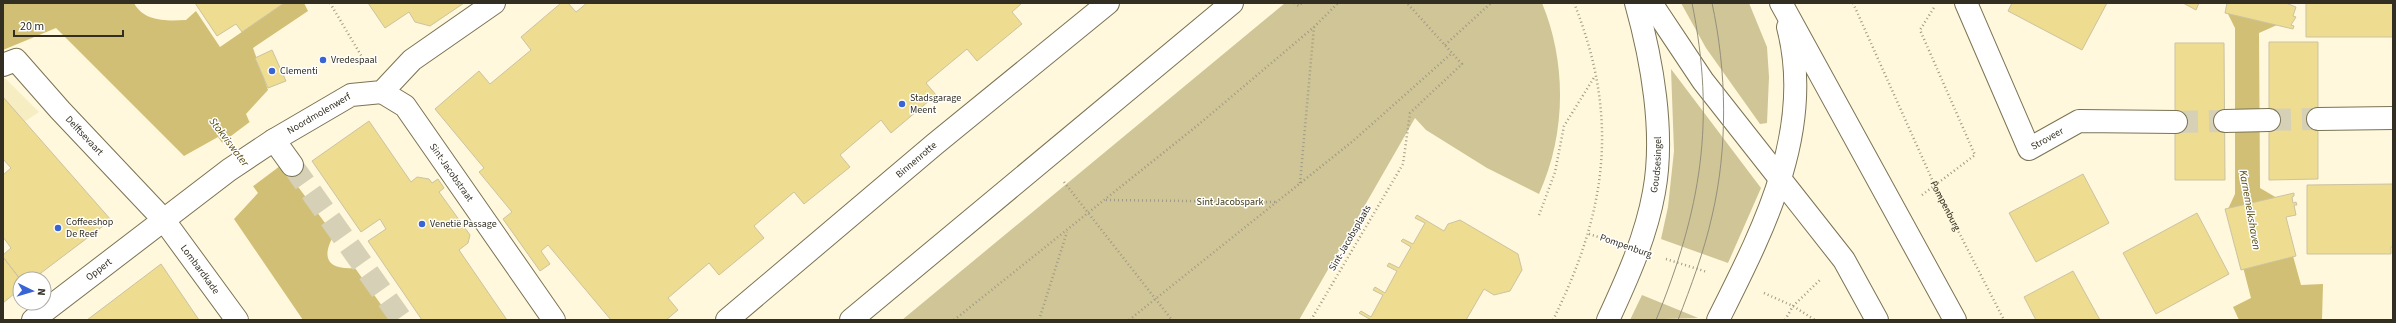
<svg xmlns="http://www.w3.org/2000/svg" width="2396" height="323" font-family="'Source Sans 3',sans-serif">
<rect width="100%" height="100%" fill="#fff8dc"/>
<path fill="#f7edc2" d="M5,78l34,34 -36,24v-57z"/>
<path fill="#cfc596" d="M1285,3h257c25,60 24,132 -3,191l-52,-26 -61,-38 -11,-12 -116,202h-397z
M1681,3h68l18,44 2,30 -2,46 -7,1 -54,-76z
M1671,69l90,119 -33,75 -67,-24 7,-32 6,-56z
M1642,295l49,20 7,3 -68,2z"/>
<path fill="#d0bf74" d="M3,3h131c10,19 33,18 52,17l10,-9 24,36 64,-44h20l4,8 -55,37 15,42 -22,24 3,7 85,114c-14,24 -5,35 21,33l37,52h-89l-69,-101 24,-26 -40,-56 -34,19 -128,-128 -53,22z
M2230,3l47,22 -18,8 1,155 17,10 24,87 22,-1 -1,36h-83l-6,-13 18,-9 -23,-89 7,-15v-166l-7,-14z"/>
<path fill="#fff8dc" d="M251,121l33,42 -32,24 -33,-42z"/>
<path fill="#eedc90" stroke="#cbc3a1" d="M195,3h89l-42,29 -6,-8 -19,12z
M368,3h96l-34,23 -15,-4 -6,-10 -24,16z
M561,3h7l8,9 11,-9h435l-10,9 10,12 -45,37 -10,-12 -41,34 10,12 -45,38 -10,-13 -41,35 10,12 -46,37 -10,-12 -40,34 10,12 -45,37 -10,-12 -41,35 10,12 -12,10h-55l-63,-75 -7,6 9,13 -10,7 -37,-52 9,-7 -33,-40 5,-4 -49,-59 44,-38 11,13 41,-34 -10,-13z
M2012,3h95l-25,47 -74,-39z
M2183,3h16l-3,7z
M2227,3h59l10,4 -3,9 3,1 -5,8 3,1 -1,3 -68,-16z
M2306,3h87v34h-87z
M2269,42h49v137l-49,1z
M2175,43h49l1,137h-50z
M272,50l14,31 -18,7 -13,-30z
M3,97l108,123 -78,59h-13l-17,-22v-2l8,-7 -8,-11v-62l8,-7 -8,-9z
M369,121l42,61 6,-5 12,2 3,4 6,-4 6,9 -5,4 31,43 -2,8 -9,7 48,70h-85l-54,-79 18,-12 -6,-10 -19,13 -49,-71z
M2083,174l26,49 -73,39 -27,-49z
M2393,184v63h-2v7h-84v-69z
M2294,193v3l-2,1 1,6 3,-1 1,3h-3l2,10 -10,2 10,39 -55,14 -16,-61z
M2197,213l32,61 -73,40 -33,-61z
M1417,215l27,16 4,-7 12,-4 58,34 4,16 -12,21 -16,4 -10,-6 -18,31h-95l-12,-7 2,-2 10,6 12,-22 -10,-5 2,-3 10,6 12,-22 -10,-5 2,-3 10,5 12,-21 -10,-6 2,-2 10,5 12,-21 -10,-5z
M3,257l17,22v10l-17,14z
M161,264l38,56h-112z
M2073,271l27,49h-64l-12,-23z"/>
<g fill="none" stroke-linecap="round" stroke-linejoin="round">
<path stroke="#d6d0b7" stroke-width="22" stroke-dasharray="22 11" stroke-linecap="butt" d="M2269,120l49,-1
M2176,122l49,-1
M292,165l110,155"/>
<g stroke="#7a7354" stroke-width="24">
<g id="street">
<path id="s2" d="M1966,3l63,146 50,-28 97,1"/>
<path id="s3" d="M3,65l13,-5 44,50 103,109 74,101"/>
<path id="s4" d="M382,92l23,14 149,214"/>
<path d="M2318,119l75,-1"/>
<path d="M2225,121l44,-1"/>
<path d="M274,140l18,25"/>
<path id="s5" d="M33,320l196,-150 45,-30 77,-45 31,-3 30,-32 82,-57"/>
<path id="s6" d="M727,320l208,-176 173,-141"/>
<path d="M851,320l381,-317"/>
</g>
</g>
<g stroke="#7a7354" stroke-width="24">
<g id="secondary">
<path d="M1651,3l52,78 141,179 33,60"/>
<path d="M1781,3l174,317"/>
<path id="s7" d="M1608,320c19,-41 38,-83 46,-128 11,-59 -2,-132 -18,-189"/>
<path d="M1718,320c45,-90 97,-189 70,-293"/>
</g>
</g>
<g stroke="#9f9a85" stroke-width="2.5" stroke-dasharray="1 3" stroke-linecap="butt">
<path d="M330,3l35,59"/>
<path d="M1294,3l5,3 3,-3"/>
<path id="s1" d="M1853,3l82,183 69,134"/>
<path d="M1445,45l46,-42"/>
<path d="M1064,182l108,138"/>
<path d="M1300,183l14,-156"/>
<path d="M1922,195l53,-40 -55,-125 15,-24"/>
<path d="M1106,200l169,2"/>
<path d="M1539,215l16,-43 9,-46 31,-50"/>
<path d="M1589,234l19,6"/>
<path d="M1666,259l41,13"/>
<path d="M1764,293l29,13 22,14"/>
<path d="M954,320l244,-195 116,-98 24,-24"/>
<path d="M1039,320l28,-88"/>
<path d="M1129,320l224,-179 99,-88 -45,-50"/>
<path d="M1311,320l92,-156 7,-51 52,-49 -10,-11"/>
<path d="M1553,320c54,-109 67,-202 21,-317"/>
<path d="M1785,320l8,-14 27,-26"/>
</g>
<use href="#street" stroke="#fff" stroke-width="22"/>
<use href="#secondary" stroke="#fff" stroke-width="22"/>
<path stroke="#95907c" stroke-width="1" d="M1656,320c45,-110 60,-199 36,-317
M1678,320c13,-34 26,-68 34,-104 16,-68 15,-144 0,-213"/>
</g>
<g fill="#3864d4" stroke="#fff" stroke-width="1.5">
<circle cx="323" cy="60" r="4"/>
<circle cx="272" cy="71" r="4"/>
<circle cx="902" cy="104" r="4"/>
<circle cx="422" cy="224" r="4"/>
<circle cx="58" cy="228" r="4"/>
</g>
<g text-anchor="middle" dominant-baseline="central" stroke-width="3" stroke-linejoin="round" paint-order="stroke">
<g font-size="10" fill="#322f22" stroke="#fff" text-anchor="start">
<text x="331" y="60">Vredespaal</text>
<text x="280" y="71">Clementi</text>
<text x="910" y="98">Stadsgarage<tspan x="910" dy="12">Meent</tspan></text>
<text x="66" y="222">Coffeeshop<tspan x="66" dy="12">De Reef</tspan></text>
<text x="430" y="224">Venetië Passage</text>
</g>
<g font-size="10" fill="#322f22" stroke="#fff">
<text stroke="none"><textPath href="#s5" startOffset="353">Noordmolenwerf</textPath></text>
<text stroke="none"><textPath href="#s3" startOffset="116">Delftsevaart</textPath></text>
<text stroke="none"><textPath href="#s2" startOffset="180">Stroveer</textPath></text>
<text stroke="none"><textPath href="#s6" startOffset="248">Binnenrotte</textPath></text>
<text stroke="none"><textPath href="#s7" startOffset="164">Goudsesingel</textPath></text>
<text stroke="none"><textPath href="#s4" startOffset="108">Sint-Jacobstraat</textPath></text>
<text stroke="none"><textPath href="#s1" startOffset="223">Pompenburg</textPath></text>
<text transform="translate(1350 238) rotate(-60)">Sint-Jacobsplaats</text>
<text transform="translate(1626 246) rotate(19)">Pompenburg</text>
<text stroke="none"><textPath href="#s5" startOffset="83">Oppert</textPath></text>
<text stroke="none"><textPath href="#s3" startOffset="293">Lombardkade</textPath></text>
</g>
<g font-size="10" fill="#3b3412" stroke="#fff">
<text x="1230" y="202">Sint Jacobspark</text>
</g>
<g font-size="11" font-style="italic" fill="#584c11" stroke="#fff">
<text transform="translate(229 142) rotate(53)">Stokviswater</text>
<text transform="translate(2250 210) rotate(80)">Karnemelkshaven</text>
</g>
</g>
<rect width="2396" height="323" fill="none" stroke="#322f22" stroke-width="8"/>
<g transform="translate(32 291) rotate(95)"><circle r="19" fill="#ffffff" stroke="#adaca7"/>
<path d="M0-3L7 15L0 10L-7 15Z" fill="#3864d4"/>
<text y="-6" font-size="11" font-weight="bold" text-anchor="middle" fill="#322f22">N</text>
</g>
<path d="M14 30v6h109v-6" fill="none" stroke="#322f22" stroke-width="2"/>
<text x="20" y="30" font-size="12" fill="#322f22" stroke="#ffffff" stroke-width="3" paint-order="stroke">20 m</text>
</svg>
